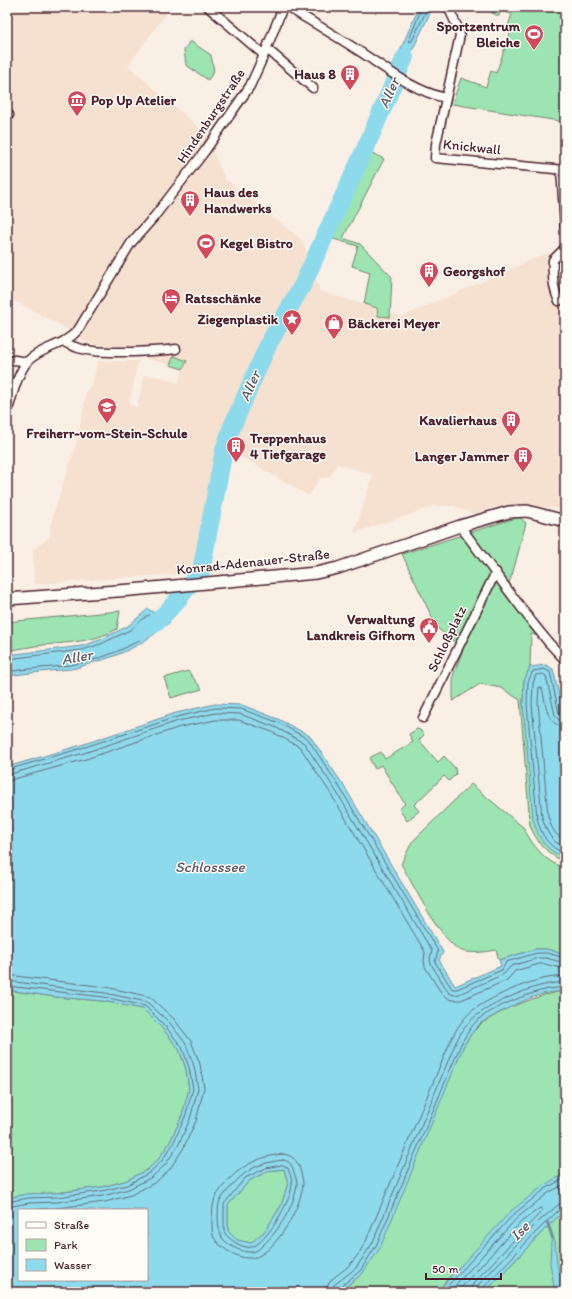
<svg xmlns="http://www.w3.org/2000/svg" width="572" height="1299" font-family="Itim,sans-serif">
<rect width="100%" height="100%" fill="#faefe5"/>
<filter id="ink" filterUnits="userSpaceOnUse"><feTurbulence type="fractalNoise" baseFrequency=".025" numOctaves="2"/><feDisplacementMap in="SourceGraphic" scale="8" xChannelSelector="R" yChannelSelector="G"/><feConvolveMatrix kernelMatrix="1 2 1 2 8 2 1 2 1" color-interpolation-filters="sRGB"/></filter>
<g filter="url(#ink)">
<path fill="#f6e0d0" d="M7,7h164l-43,59 76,66 21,47 77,61 18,51 82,26 143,-63 20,-3v259l-11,-2 -36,-4 -23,3 -22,7 -20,-8h-18l-81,27 19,-58 -36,-11 -7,13 -10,1 -11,18 -81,-47 18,-43 -9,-4 -18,43 -24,128 -161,11 -1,-34 17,-13v-9l3,-13 24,-74 10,-51 6,-8 5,-21h40l-9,44 8,2 7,-32 17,2 17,6 5,-13 -26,-9 -9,-1 -5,-13h-42l-15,-5 -22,-15 -57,-30z"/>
<path fill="#9ce4b1" stroke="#73826e" d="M487,7h78v115l-113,-18 9,-26 25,9 5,-16 5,2 15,-42 -4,-2 5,-15 -11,-3 -2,5 -7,-3v-3z
M190,41l21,14 3,16 -6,9 -22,-15 -2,-15z
M372,153l12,6 -41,79 17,6 32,33 -2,40 -12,-1 -1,-8 -13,-4 6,-32 -18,-6 6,-20 -28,-8z
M174,356l13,5 -4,8 -13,-4z
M519,517l7,6 -13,49 -8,22 33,42 -7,-2 -1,33 -6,14 -1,23 6,58 30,93 6,3v4c-17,-7 -29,-20 -35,-37l-10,-125 -19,-12 -21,-4 -27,17v-25l10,-27 -26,-21 -35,-74z
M120,611l-3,18c-22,13 -47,13 -73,16 -12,1 -25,4 -37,6v-29z
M188,671l14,18 -31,9 -7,-20z
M417,729l3,1 4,5 -5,5 19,22 6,-6 11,12 1,6 -7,7 -5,-5 -30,29 5,6 -12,10 -8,-12 6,-5 -24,-39 -6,4 -5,-9 1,-3 10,-5 4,7 28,-17 -4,-8z
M471,784l53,44c5,12 16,26 26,33 4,3 10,5 15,7v87l-18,-6h-11l-37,11 -3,-10c-11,2 -23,4 -34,1 -20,-7 -49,-67 -61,-87l11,-22z
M7,990l49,7 47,4 40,8 19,19 17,21 7,20 3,20 -7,27 -12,26 -12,18 -11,10 -22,11 -23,6 -46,6 -29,1 -20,4z
M558,992h7v181l-115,103 -13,16h-98l23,-18 102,-229 8,-12 10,-10 28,-16 34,-12z
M284,1169l4,14 -7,23 -16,25 -14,12 -14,-3 -9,-9v-26l21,-24 18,-10z
M565,1210v82h-80l58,-61z"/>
<path fill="#8ddaec" stroke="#728f9f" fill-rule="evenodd" d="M419,7h14l-32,67 -8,-7z
M148,609l22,13c-25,21 -47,33 -78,41 -7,2 -14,5 -21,6 -21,2 -43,4 -64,7v-21l75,-9 18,-6 28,-14z
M546,665l7,4 12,51v138c-21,-10 -26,-17 -32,-40l-10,-114 1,-23 6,-14z
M215,704l27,1 36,14 32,17 34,50 99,166 -4,8 16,26 46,-20 -2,-6 37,-11h11l18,6v37c-22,-3 -51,13 -70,23 -4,3 -10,5 -14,8 -7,6 -12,14 -17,22l-84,203 -18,26 -23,18h-332v-94l20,-4 29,-1 46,-6 23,-6 22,-11 11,-10 12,-18 12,-26 7,-27 -3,-20 -7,-20 -17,-21 -19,-19 -40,-8 -47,-4 -49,-7v-223l74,-22 95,-32zM284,1169l4,14 -7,23 -16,25 -14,12 -14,-3 -9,-9v-26l21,-24 18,-10zM19,1210h128v70h-128z
M565,1173v37l-22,21 -58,61h-48l74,-81 32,-25z
M553,1239l2,2 2,23 2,8 6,11v9h-10l-5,-29 1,-21z"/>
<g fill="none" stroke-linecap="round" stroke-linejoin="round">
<path stroke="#656a78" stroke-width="1" d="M422,7l-13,33 1,2 2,-1 16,-34
M148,621l4,1v3l-15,10h-2v-3z
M7,659l75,-9 19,-6 29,-14 18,-15 13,7c-3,7 -12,12 -18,16 -21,13 -47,23 -72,27 -21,3 -43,3 -64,7
M565,716l-3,-1 -3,-2 -9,-41 -6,-3 -11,2 -5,11 -1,22 10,114c5,19 10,27 28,36
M565,721l-6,-1 -4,-5 -9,-39 -3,-2 -7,1 -3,8 -1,21 10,113c5,16 8,23 23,31
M565,727c-19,-1 -19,-24 -23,-39l-3,-1 -1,16 10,113c4,13 5,17 17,25
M7,770l75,-22 95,-31 38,-9 26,1 36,13 31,17 32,49 98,163 -3,11 17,27h5l45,-19 4,-8 31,-9h10l18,5
M7,775l77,-22 94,-32 38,-8 24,1 35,13 29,16 32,48 96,160 -2,7 1,6 18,29 5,2 5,-1 45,-20 7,-8 27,-8h8l19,5
M7,781l79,-22 94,-32 36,-7h23l33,12 28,15 31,47 94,158 -1,9 1,6 17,27 9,6h10l46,-20 8,-9 24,-7h6l20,5
M7,975l99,12 44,10 23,21 18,23 9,23 4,24 -8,33 -13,28 -13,20 -14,13 -25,13 -26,7 -48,6 -31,2
M7,981l98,12 42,9 22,20 17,22 8,22 4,23 -8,30 -12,27 -13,19 -13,12 -23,12 -26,7 -46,6 -28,1 -22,4
M7,986l97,11 41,9 20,20 17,21 7,20 4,22 -8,28 -12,27 -12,18 -12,11 -22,12 -25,6 -45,6 -29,1 -21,4
M283,1154c9,1 14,6 17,15 1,5 3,10 3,15 -1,21 -26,66 -47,73 -12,4 -27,-4 -36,-12 -3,-3 -6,-6 -7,-10 -2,-8 -1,-29 2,-37 16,-26 37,-41 68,-44z
M283,1160c8,1 9,6 11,12 1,4 3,8 3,12 -2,21 -19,48 -34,61 -3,3 -6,6 -10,7 -12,1 -23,-6 -30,-13 -6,-6 -6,-32 -3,-39 20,-25 30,-36 63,-40z
M283,1165l5,3c1,4 4,10 4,15 1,15 -25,59 -40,64 -9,2 -23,-7 -28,-15v-28l21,-26 21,-10z
M326,1292c1,-15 18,-19 26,-30 6,-6 10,-14 14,-21l85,-201c5,-11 13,-23 22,-30 20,-14 67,-36 92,-33
M332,1292l2,-7 22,-17 16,-24 84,-202c5,-10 12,-20 21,-27 18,-13 65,-35 88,-32
M337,1292l2,-4 21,-17 16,-25 85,-202c5,-9 10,-18 18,-25 17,-13 65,-34 86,-31
M442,1292l72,-78 31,-25 20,-11
M449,1292l68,-74 31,-25 17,-9
M457,1292l64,-70 19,-14h2v3l-67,70 -3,5 -1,6
M477,1292l2,-8 57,-60 22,-19 7,-3
M482,1292l1,-4 57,-60 21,-20 4,-1"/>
<path stroke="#728f9f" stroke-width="3" d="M547,1222l2,5 4,12"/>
<path stroke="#8ddaec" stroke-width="18" d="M142,631l14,-8 19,-20 26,-32 23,-121 7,-21 38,-86 34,-59 62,-135 40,-92"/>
<g stroke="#4a1f2b" stroke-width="11">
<path id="street" d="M208,7l56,48
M288,7c24,15 48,29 71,44 28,18 54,40 87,47
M448,7l9,19 3,9 -24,109 -1,14 130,12
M267,49l46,39
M7,116l2,-1
M561,169l4,59
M559,301c-6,-12 -7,-27 -6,-41l12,-12
M64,342c21,12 46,10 69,10 15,-1 29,-1 43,-3
M7,361l8,-1 12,2
M7,413c5,-15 10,-40 21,-52 13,-14 35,-14 50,-31l53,-87 23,-26 51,-66 45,-65 14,-31 19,-48
M460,526l72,96 17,21 15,16
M423,718l73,-146"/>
</g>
<g stroke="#4a1f2b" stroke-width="14">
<path id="secondary" d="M7,599l124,-9 185,-17 22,-5 122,-42 49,-14 18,-1 38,10"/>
</g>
<use href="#street" stroke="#fdfcf7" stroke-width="8"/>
<use href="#secondary" stroke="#fdfcf7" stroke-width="11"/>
</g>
</g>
<defs>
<g id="stadium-pin" transform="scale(1)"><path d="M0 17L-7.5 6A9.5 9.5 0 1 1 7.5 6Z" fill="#d1495b" stroke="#fdfcf7"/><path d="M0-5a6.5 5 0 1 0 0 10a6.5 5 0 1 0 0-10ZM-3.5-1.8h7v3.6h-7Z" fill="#fff"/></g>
<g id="building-pin" transform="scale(1)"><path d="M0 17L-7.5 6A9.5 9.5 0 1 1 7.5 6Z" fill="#d1495b" stroke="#fdfcf7"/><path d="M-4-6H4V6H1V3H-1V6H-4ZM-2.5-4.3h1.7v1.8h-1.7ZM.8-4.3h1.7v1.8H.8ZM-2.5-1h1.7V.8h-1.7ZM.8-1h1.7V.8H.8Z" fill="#fff"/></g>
<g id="museum-pin" transform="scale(1)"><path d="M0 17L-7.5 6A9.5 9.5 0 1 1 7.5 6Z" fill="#d1495b" stroke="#fdfcf7"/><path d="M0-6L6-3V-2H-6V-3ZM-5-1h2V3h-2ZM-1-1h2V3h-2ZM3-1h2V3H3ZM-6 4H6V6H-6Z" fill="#fff"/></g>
<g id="hotel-pin" transform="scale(1)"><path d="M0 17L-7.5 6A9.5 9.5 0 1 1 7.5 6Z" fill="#d1495b" stroke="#fdfcf7"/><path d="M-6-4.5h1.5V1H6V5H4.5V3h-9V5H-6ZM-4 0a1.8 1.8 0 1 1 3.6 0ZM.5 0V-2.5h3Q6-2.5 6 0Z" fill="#fff"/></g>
<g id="sight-pin" transform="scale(1)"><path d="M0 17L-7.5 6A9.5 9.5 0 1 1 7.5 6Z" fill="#d1495b" stroke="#fdfcf7"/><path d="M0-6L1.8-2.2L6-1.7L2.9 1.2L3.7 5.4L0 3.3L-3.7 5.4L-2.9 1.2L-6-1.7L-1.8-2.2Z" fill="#fff"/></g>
<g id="shop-pin" transform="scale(1)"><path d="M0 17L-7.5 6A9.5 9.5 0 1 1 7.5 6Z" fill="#d1495b" stroke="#fdfcf7"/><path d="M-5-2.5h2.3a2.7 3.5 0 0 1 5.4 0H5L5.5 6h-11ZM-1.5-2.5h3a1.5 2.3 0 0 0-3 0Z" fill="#fff"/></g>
<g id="school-pin" transform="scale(1)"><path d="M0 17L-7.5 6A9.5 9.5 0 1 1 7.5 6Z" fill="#d1495b" stroke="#fdfcf7"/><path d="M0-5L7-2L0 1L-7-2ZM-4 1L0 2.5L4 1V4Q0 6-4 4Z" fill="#fff"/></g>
<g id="civic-pin" transform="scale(1)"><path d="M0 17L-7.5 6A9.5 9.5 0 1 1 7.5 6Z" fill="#d1495b" stroke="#fdfcf7"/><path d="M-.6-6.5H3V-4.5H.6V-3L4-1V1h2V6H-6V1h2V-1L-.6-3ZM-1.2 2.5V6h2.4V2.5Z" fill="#fff"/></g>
</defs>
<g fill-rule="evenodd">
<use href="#stadium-pin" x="534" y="34"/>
<use href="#building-pin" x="350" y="74"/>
<use href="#museum-pin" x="77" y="100"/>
<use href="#building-pin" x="190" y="200"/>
<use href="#stadium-pin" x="206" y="243"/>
<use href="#building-pin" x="429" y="271"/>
<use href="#hotel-pin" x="171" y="298"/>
<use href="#sight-pin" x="292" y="319"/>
<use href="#shop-pin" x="334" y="323"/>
<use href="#school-pin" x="107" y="407"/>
<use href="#building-pin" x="511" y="420"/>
<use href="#building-pin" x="236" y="446"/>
<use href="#building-pin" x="523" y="456"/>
<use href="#civic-pin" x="429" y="627"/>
</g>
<g text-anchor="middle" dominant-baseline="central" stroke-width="3" stroke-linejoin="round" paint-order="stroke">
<g font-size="14" font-weight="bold" fill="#4a1f2b" stroke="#fdfcf7" text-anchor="start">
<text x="520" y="26" text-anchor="end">Sportzentrum<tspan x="520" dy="16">Bleiche</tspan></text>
<text x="336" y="74" text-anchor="end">Haus 8</text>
<text x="91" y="100">Pop Up Atelier</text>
<text x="204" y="192">Haus des<tspan x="204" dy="16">Handwerks</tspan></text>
<text x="220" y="243">Kegel Bistro</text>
<text x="443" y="271">Georgshof</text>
<text x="185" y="298">Ratsschänke</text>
<text x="278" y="319" text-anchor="end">Ziegenplastik</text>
<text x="348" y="323">Bäckerei Meyer</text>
<text x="497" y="420" text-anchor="end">Kavalierhaus</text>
<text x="107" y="433" text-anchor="middle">Freiherr-vom-Stein-Schule</text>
<text x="250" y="438">Treppenhaus<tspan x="250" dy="16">4 Tiefgarage</tspan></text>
<text x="509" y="456" text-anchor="end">Langer Jammer</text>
<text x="415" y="619" text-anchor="end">Verwaltung<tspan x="415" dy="16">Landkreis Gifhorn</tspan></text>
</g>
<g font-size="14" fill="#4a1f2b" stroke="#fdfcf7">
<text transform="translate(211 116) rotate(-56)">Hindenburgstraße</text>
<text transform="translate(472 147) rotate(6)">Knickwall</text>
<text transform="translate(253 562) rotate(-6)">Konrad-Adenauer-Straße</text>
<text transform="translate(447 639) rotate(-64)">Schloßplatz</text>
</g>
<g font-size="15" font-style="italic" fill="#5e5765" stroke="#fdfcf7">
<text transform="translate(389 93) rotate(-66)">Aller</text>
<text transform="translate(250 386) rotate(-66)">Aller</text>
<text transform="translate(77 657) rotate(-10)">Aller</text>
<text x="210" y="867">Schlosssee</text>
<text transform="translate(520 1231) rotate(-46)">Ise</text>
</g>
</g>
<rect width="572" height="1299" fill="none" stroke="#fdfcf7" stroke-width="24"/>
<rect x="12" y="12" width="548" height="1275" fill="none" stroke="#4a1f2b" stroke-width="1.5" filter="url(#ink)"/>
<rect x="18" y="1209" width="130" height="72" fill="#fdfcf7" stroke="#b5a4a5"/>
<rect x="26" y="1222" width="20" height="6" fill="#fdfcf7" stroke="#b5a4a5"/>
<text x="54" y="1229" font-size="12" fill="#4a1f2b">Straße</text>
<rect x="26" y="1239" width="20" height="12" fill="#9ce4b1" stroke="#b5a4a5"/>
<text x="54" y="1249" font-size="12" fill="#4a1f2b">Park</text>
<rect x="26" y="1259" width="20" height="12" fill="#8ddaec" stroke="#b5a4a5"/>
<text x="54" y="1269" font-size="12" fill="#4a1f2b">Wasser</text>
<path d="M426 1273v6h75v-6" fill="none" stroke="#4a1f2b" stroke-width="2"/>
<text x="432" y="1273" font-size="12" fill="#4a1f2b" stroke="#fdfcf7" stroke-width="3" paint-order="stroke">50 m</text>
</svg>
